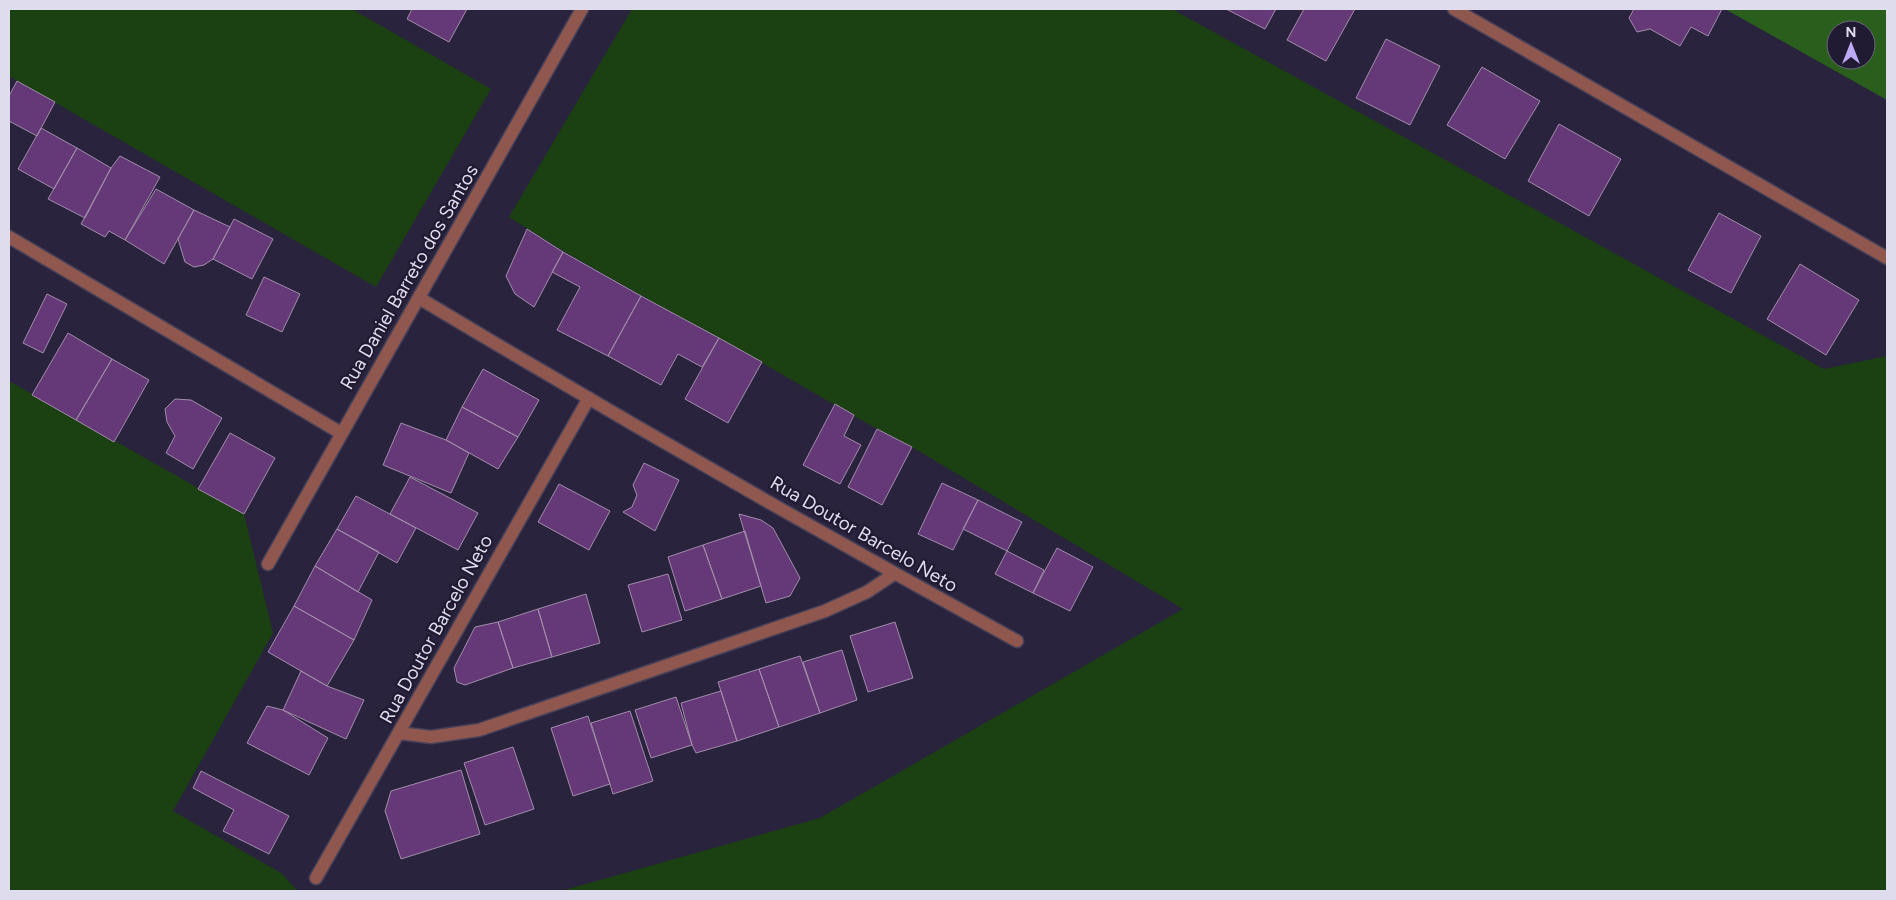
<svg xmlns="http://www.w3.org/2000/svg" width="1896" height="900" font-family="Figtree,sans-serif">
<rect width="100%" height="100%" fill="#2a233d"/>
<path fill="#1b4012" d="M9,9h343l139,80 -115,198 -367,-211z
M632,9h540l652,360 63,-13v535h-1326l259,-73 363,-209 -271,-162c-58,-29 -113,-64 -169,-95 -79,-44 -158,-86 -234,-135z
M9,381l235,133 29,119 -100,178 108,62 17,18h-289z"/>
<path fill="#295e1d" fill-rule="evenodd" d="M1725,9h162v91zM1836,30h30v30h-30z"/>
<path fill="#653978" stroke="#a18daa" d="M412,9h55l-18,33 -42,-23z
M1226,9h50l-11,20z
M1304,9h51l-29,52 -39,-21z
M1634,9h88l-14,27 -17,-9 -11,19 -30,-17 -13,3 -8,-14z
M1386,39l54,27 -30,59 -54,-27z
M1482,67l58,34 -35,58 -58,-34z
M17,81l38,21 -18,34 -28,-15v-25z
M1559,124l62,35 -32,57 -61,-35z
M41,128l36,20 -23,41 -36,-20z
M77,148l34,20 -26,50 -37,-19z
M120,156l40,21 -35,63 -16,-9 -4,6 -24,-13 30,-56z
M156,189l38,21 -30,54 -39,-24z
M194,210l36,17 -17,32 -9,6 -10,2 -9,-5 -7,-23z
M1719,213l42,23 -30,57 -43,-23z
M234,219l39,20 -21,40 -39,-20z
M527,229l36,23 -29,55 -19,-13 -9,-18z
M563,252l78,44 -33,60 -51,-26 23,-43 -28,-15z
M1800,264l59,36 -33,55 -59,-36z
M264,277l36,17 -18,38 -36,-17z
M47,294l20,10 -24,49 -20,-10z
M641,296l78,42 -17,29 -24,-13 -17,31 -53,-29z
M68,333l44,26 -36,61 -44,-25z
M719,338l43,24 -34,61 -43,-24z
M112,359l37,21 -35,62 -38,-22z
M483,369l56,31 -21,37 -56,-30z
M175,399l16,1 31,18 -29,51 -27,-16 9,-17 -8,-14 -2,-13z
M835,404l19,11 -10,21 17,9 -21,39 -37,-19z
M462,407l56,30 -20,32 -52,-29z
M401,423l45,17 23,13 -18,40 -68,-28z
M877,429l35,18 -30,58 -34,-18z
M230,433l45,25 -31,56 -46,-25z
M644,463l35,17 -24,51 -32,-19 9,-5 5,-12 -4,-10z
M410,477l68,36 -20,37 -68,-36z
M942,483l36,17 -25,50 -35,-16z
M559,484l51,27 -21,39 -51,-28z
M356,496l60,32 -19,35 -60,-34z
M978,500l44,22 -15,29 -44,-22z
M739,514l22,6 12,8 27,50 -10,18 -24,7z
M337,529l42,23 -21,40 -43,-26z
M745,531l16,55 -39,13 -19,-54z
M703,545l19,54 -37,12 -17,-54z
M1057,548l36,19 -23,44 -37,-18z
M1007,551l37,19 -11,23 -38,-19z
M315,566l57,34 -18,40 -60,-34z
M668,574l14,46 -40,12 -14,-47z
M586,594l14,49 -48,14 -14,-48z
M294,606l60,34 -27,46 -59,-34z
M538,609l14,48 -39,11 -15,-46z
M498,622l15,46 -48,17 -8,-3 -3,-14 21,-41z
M895,622l18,56 -45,14 -18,-56z
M842,650l15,50 -37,13 -17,-51z
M800,656l20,57 -41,14 -20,-58z
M759,669l20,58 -42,14 -19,-59z
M301,671l26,15 37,14 -18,39 -63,-29z
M721,691l16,50 -41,12 -4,-8 -11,-42z
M676,697l16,48 -41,13 -16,-48z
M267,706l16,4 45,28 -19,37 -62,-32z
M630,711l23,70 -40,13 -22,-71z
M588,716l22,68 -37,12 -22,-68z
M513,747l21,62 -49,16 -21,-62z
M461,770l19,64 -79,25 -16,-48 6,-20z
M201,771l88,45 -20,38 -46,-23 11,-21 -41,-22z"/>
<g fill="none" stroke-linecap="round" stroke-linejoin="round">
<g stroke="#474159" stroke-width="15">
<path id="minor" d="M1454,9l433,249
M9,237l332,196
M419,298c197,118 396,232 598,343
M268,564l314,-555
M399,733l32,4 48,-7 346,-119 42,-19 27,-18
M316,878l273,-480"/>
</g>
<use href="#minor" stroke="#8f574d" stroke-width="12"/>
</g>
<g text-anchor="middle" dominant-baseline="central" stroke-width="4.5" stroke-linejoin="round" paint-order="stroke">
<g font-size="19" fill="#dfdced" stroke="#201a32">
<text transform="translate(409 277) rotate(-60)">Rua Daniel Barreto dos Santos</text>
<text transform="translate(864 534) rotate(30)">Rua Doutor Barcelo Neto</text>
<text transform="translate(436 629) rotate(-61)">Rua Doutor Barcelo Neto</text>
</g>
</g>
<rect width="1896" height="900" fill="none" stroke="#dfdced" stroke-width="20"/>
<g transform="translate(1851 45)"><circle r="24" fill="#201a32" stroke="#6c687d"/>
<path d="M0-4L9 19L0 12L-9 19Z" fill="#bda9f5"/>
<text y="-8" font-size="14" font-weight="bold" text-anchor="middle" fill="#dfdced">N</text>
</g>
</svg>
